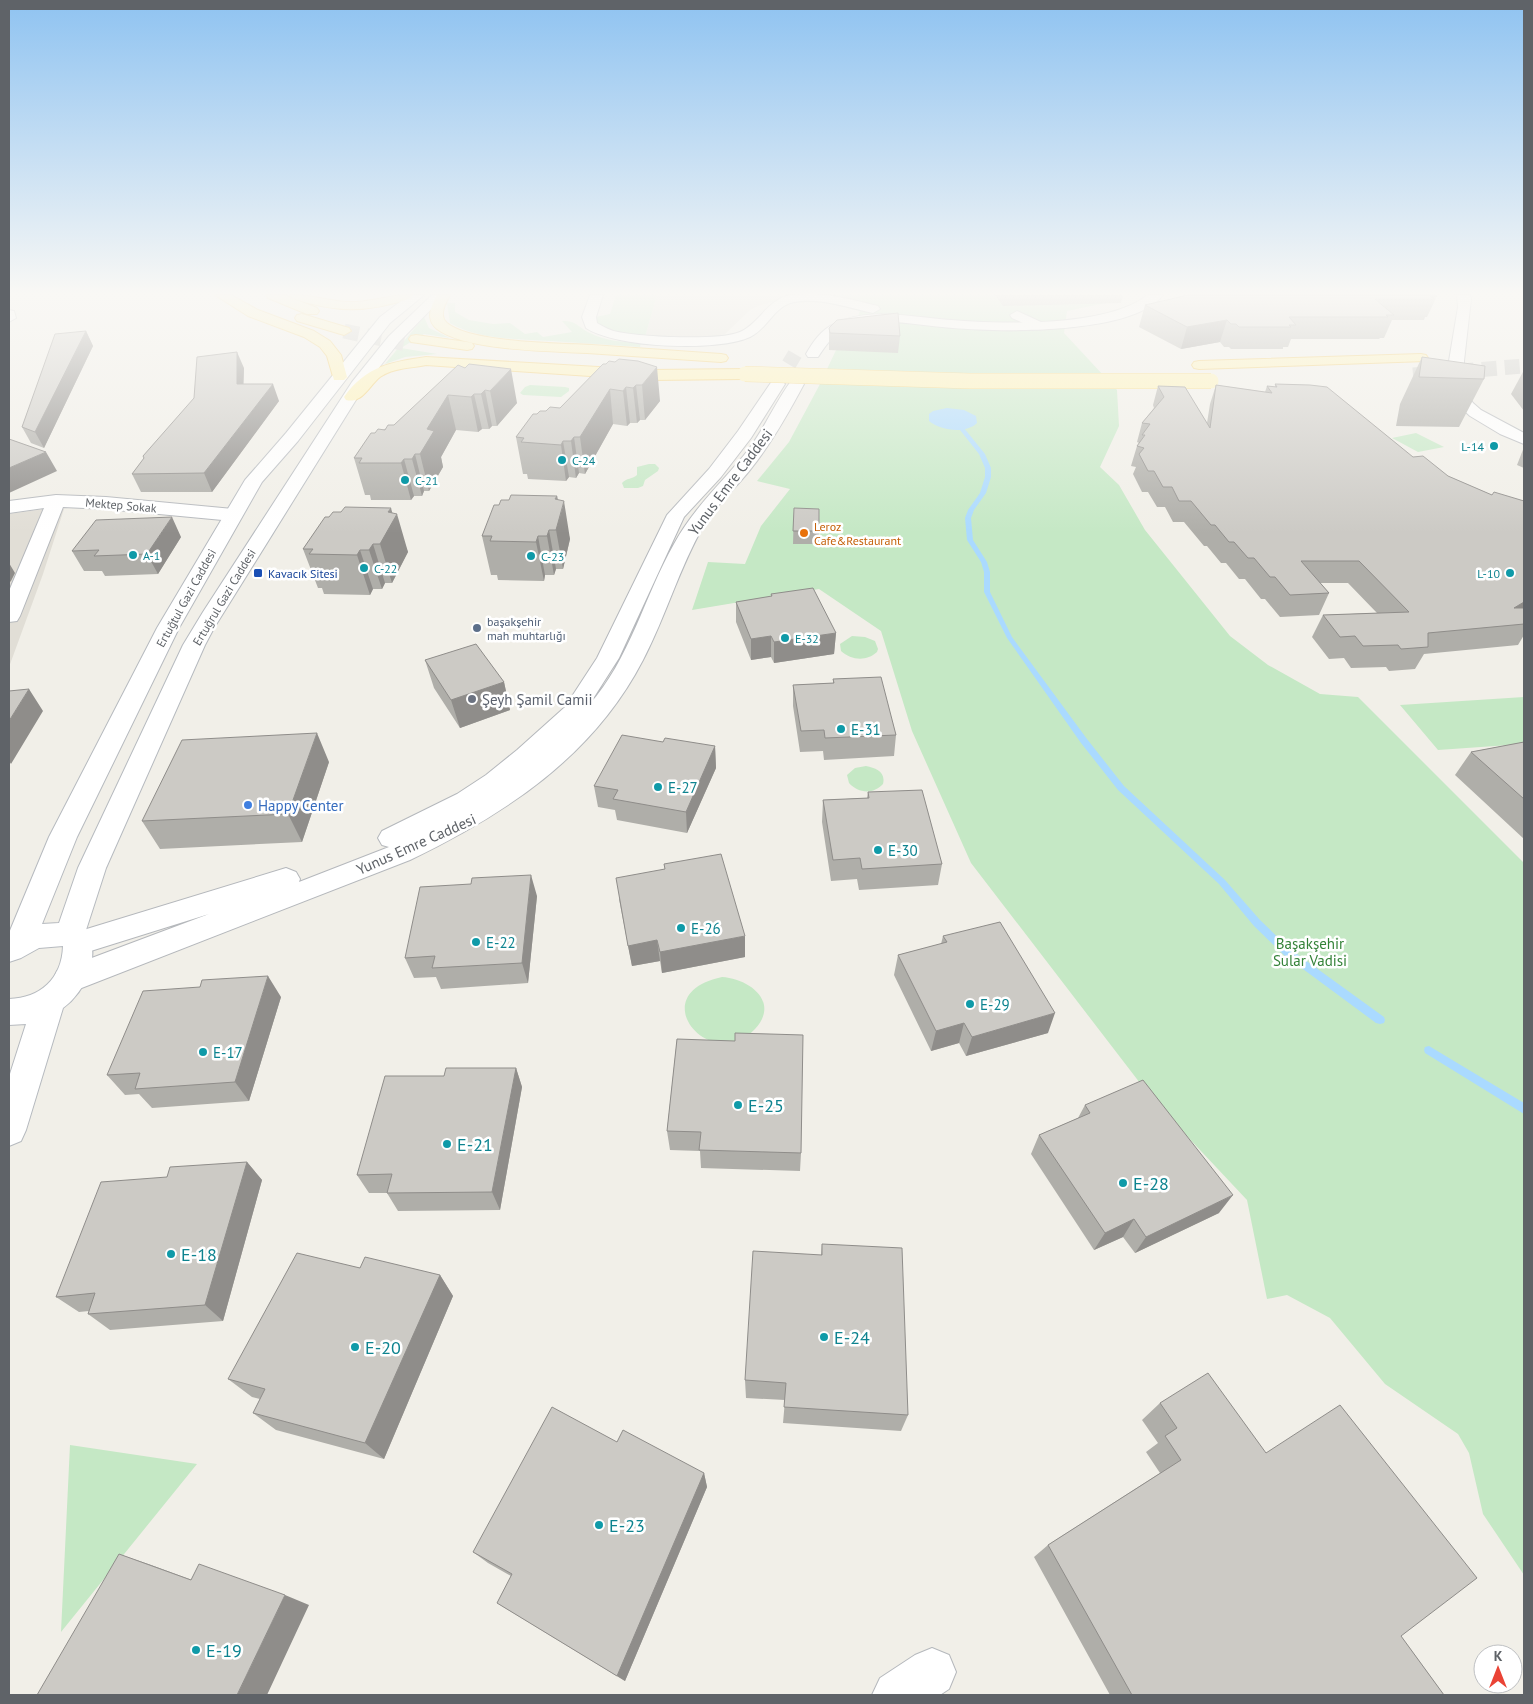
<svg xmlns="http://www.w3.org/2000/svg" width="1533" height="1704" font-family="'PT Sans',sans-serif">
<rect width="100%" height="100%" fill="#f1efe8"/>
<path fill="#fef7e0" d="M314,295h81l-27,6 -27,1 -19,-4z"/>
<path fill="#e1ded6" d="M657,295h132v2l-31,9 -8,4 -25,24 -8,2 -11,2 -61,-1z
M45,509h19l-21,65 -34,93v-153z"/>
<path fill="#c5e8c5" d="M616,295h41l-12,42 -27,-3 -23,-9 1,-8 14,-3z
M789,295h332l-6,6 -48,10 -3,22 53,57 2,36 -19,41 19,18 26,45 85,106 38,29 52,29 38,3 166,166v712l-41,-61 -14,-61 -11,-19 -73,-50 -55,-66 -43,-23 -20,4 -20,-99 -94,-100 -182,-237 -59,-132 -31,-100 -62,-42 -127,21 16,-48 37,2 16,-38 29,-37 -33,-8 32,-39 31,-58 17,-36 21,-22 1,-13 3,-7 -73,-9z
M447,303h8v9l14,8 24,4 17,-1 15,11 12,-2 6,5 29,-5 -10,-11c16,0 15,6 28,12 15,8 34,9 51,10l-1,4c-30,-2 -59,-4 -89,-6 -33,-2 -72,-1 -101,-18z
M424,317l5,11 21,10 -26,-4 -23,14 36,6 -32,3 -20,7z
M530,385l35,2 4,1v3l-8,6 -38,-2 -3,-2 5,-6z
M1416,433l28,14 -26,5 -26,-14z
M649,464h6l4,4 -1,3 -13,9 -2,6 -5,2h-14l-2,-5c4,-5 11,-4 15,-8v-8z
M852,636l13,1 10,4 3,8 -1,3c-11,10 -26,8 -36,-1l-1,-7z
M1524,697v47l-86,6 -38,-45z
M866,766c10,2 20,6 17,18 -10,11 -25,9 -34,-1l-2,-8 8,-7z
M722,977c28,2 58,25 33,52 -44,47 -114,-35 -33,-52z
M70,1445l127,19 -136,168z"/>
<path fill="#aadaff" d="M947,408l17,2 12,6 1,7c-11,11 -36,8 -48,-2v-7l4,-3z"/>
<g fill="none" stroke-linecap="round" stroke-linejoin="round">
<path fill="#aadaff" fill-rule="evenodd" d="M960,428h4l21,26 6,14v9l-5,16 -12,17 -3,8 2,22 14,22 3,10v20l22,45 75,102 37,47 101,94 35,40 30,29 94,68 1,3 -1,3 -4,1 -4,-1 -92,-68 -30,-29 -35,-42 -101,-94 -37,-47 -74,-105 -23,-46v-20l-3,-10 -14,-22 -2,-22 3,-8 12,-17 5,-16v-9l-6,-14 -19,-24z
M1429,1046l95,57v11l-99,-61 -1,-3 1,-3z"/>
<path stroke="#ccccc8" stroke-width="15" stroke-dasharray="15 8" stroke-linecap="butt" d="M777,384l18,-30"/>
<path stroke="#ccccc8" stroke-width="15" stroke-dasharray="15 8" stroke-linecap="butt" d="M344,331l63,13
M1413,375l111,-9"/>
<g stroke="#b5b8bc" stroke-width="2">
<path id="minor" d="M590,295h13l-7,22 1,6c7,4 14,8 21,9 24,5 101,9 122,0 20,-9 27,-33 51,-37 29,-4 59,4 87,11l2,3 -7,4c-25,-5 -57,-17 -83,-10 -17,6 -24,27 -40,34 -32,15 -134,11 -164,-9l-4,-11z
M1017,311l24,11 2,3 -7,4 -24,-11 -2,-3z
M56,495l50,2 127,12 7,2 2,4 -2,4 -7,2 -127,-12 -43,-2 -43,109 -3,5 -8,1v-31l35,-83 -35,5v-12z
M932,1648l17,7 7,17 -7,17 -9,6h-68l8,-17 35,-23z"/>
</g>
<g stroke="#b5b8bc" stroke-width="2">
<path id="tertiary" d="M1148,295h15c-30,40 -163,37 -210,33 -33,-2 -74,-13 -106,0 -14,6 -21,17 -29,29h-10l-2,-3c7,-12 15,-24 28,-30 32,-16 72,-8 105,-5 55,5 165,10 209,-24z
M1457,295h13l1,4 -7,62v29l9,13 8,7 43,23v11l-24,-10 -30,-18 -15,-14 -7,-12 1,-29 9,-54z
M9,310l5,1 2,7 -7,4z
M777,379l5,2 3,3 -34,54 -30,39 -37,40 -65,141 -30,47c41,-46 55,-108 85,-161 20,-37 49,-62 75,-95 16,-22 26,-46 42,-68h10l3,3c-16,30 -33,60 -54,86 -15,19 -34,35 -46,55 -25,43 -38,91 -61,135 -50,97 -138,154 -233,200l-331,129 -11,4 -11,-4 -4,-9 4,-9 152,-57 -131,41 -11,-4 -4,-8 4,-8 219,-67 10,4 4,7 -1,3 90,-35 -7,-2 -4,-7 4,-7 75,-37 29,-19 31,-25 48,-43 32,-49 70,-143 42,-46 29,-38 34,-50z"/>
</g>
<g stroke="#b6babf" stroke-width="2">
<path id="secondary" d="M409,295h15l-34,28 -92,118 -36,41 -83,146 -102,209 -35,87 17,-1 19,-55 105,-223 20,-33 149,-230 37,-46 43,-41h13l-46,47 -35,45 -150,241 -9,17 -99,223 -20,62c16,26 -1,62 -23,78l-37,122 -5,11 -12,5v-69l17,-53 -17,1v-26c31,-1 53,-20 54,-53l-24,2 -18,10 -12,4v-29l40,-96 108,-209 88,-148 41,-47 94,-116z"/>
</g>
<g stroke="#f2c960" stroke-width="2">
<path id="primary" d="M215,295h16l27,15 56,21 16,10 11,14 6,22 -3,3h-10l-7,-24 -7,-9 -16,-10 -56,-21z
M266,295h18l33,13 2,3 -2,3h-10l-39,-16z
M290,295c21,-1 40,7 61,7 22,0 41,-8 62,-7l-2,3c-44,15 -75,15 -119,0z
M437,295h13c-4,8 -12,20 -3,28 24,20 112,20 145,22 43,3 86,6 129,9l5,1 2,3 -2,3 -5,1c-45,-3 -89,-6 -134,-9 -37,-2 -121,-2 -150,-24 -12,-10 -6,-22 0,-34z
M302,314l47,14 2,3 -7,4 -47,-14 -2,-3 2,-3z
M416,335l51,7 5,1 2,3 -2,3 -5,1 -56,-8 -2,-3 2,-3z
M1421,354l5,1 2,3 -2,3 -227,8 -5,-1 -2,-3 2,-3 5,-1z
M426,357l224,13 95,-1 5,2 3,3 -3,3 -5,2 -95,1 -224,-15c-14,3 -34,3 -46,12 -11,9 -18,27 -34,23l-2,-3c22,-31 47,-35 82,-40z"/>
</g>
<use href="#minor" fill="#fff" fill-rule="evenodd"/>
<use href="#tertiary" fill="#fff" fill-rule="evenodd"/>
<use href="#secondary" fill="#fff" fill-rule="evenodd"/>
<use href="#primary" fill="#fff2af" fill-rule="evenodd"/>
<g stroke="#f2c960" stroke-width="16" stroke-linecap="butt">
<path id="primary-bridge" d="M745,374l225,7h241"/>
</g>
<use href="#primary-bridge" stroke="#fff2af" stroke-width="15"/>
</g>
<path fill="#afaea9" d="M995,295h128l-2,8 -118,3z
M1437,296l-10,21h-2l-1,3h-32l-8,18h-4l-1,1h-88l-3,8h-5v2h-52l-2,-2h-5l-4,-5 -39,7 -42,-22 6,-22z
M829,328l71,8 -2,17 -69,-3z
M86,331l7,15 -49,102 -13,-5 -9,-16z
M1422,357l62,22 -25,48 -63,-1 4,-22z
M615,362l45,39 -15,19h-5l-3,3h-7l-3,3 -14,-2 -28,50 -6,-1 -3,5 -7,-1 -3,4 -38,-2 -1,-5h-4l-7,-37 21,-23 23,-6 46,-44z
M244,368l-1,16 36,17 -67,91h-71l-9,-18 12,-15 -1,-3z
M465,368l52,35 -20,23h-5l-3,3h-7l-4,3 -22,-2 -15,27 2,10 -14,24h-5l-2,5h-8l-3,4h-40l-1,-5h-5l-11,-37 21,-25 19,-8z
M1524,370v41l-13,-17z
M1275,384l138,73 35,19 44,19 32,6v134l-6,10 -94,9 -9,15 -26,2 -3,-4 -35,1 -7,-10 -15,1 -17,-22 11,-22 54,-2 -29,-30h-28l9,10 -10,22 -39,2 -15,-18h-4l-16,-20h-6l-13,-16h-5l-14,-17h-3l-20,-24h-11l-8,-15h-8l-9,-15h-6l-9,-18 3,-7 -5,-1 6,-20 2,-3 -2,-1 5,-19 12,-15 -1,-3 5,-19 49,37 3,-19 6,-19 49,7 2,-6 8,1z
M1524,447v21l-7,-3z
M557,496l13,43 -7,30h-7l-2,6h-9l-1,6 -46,-1 -1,-5h-6l-9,-39 17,-31 10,-5z
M794,508l25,23v13h-26z
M392,513l16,39 -16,31h-7l-3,6h-9l-3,6 -46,-1 -2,-6h-4l-15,-39 26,-32z
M181,537l-23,37 -53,2 -3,-5h-18l-12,-20z
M771,594l65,39 -2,21 -60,9 -3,-6 -20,3 -15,-38v-20l35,-5z
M425,660l79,22 6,28 -50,18 -26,-40z
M833,679l63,56 -2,21 -70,4 -1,-9 -23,1 -7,-46v-21l40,-2z
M663,742l52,4 1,22 -29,65 -70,-13 -2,-10 -17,-3 -4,-21z
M1524,742v97l-69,-64 16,-23z
M329,762l-27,80 -142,7 -18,-28z
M868,792l74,72 -4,21 -79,5 -2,-11 -26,2 -9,-59 1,-22 44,-2z
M664,864l81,93 -83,16 -2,-12 -28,5 -13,-67 46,-30z
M537,896l-9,87 -87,6 -5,-12 -22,1 -9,-20z
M943,936l105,97 -82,23 -7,-13 -28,8 -37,-76 4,-20 43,-11z
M281,997l-32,104 -97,7 -13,-14 -14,1 -18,-20z
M677,1039l124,114 -1,18 -99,-3 -1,-17 -30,-1 -3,-19z
M516,1068l6,19 -22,123 -102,1 -11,-18h-18l-12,-18 87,-99z
M1085,1105l134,108 -84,40 -12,-16 -29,13 -63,-96 8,-19 39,-17z
M247,1162l15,18 -39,141 -113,9 -22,-16 1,-3 -10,1 -23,-15z
M822,1244l86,171 -7,16 -118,-8 2,-23 -39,-2 -1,-18 76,-125z
M360,1268l80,7 13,21 -69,163 -108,-29 -23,-17 7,-14 -8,-2 -24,-18z
M1160,1403l106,50 178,242h-334l-76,-138 14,-12 112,-72 -14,-21 12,-9 -16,-23z
M617,1442l87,31 3,14 -82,194 -128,-78 14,-27 -23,-13 -15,-11z"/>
<path fill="#8f8d8a" d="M1227,320l-7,22 -39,7 6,-22z
M86,331l7,15 -49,102 -9,-16z
M237,352l7,16 -1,34 -6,-18z
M657,367l3,34 -15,19 -3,-35z
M511,369l6,34 -20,23 -7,-35z
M273,384l6,17 -67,91 -8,-19z
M636,385l4,35 -3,3 -4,-35z
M626,387l4,36 -3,3 -4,-35z
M610,389l3,35 -28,50 -5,-37z
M485,390l7,36 -3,3 -8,-35z
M474,394l8,35 -4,3 -7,-35z
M448,395l8,35 -15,27 2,10 -14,24 -9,-37 7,-25z
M574,437l5,36 -3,5 -5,-37z
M563,441l6,36 -3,4 -5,-36z
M46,452l11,19 -48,22v-25z
M415,454l9,37 -2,5 -10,-37z
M404,459l10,37 -3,4 -10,-37z
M557,496l3,21 4,-16 6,38 -7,30 -7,-39 -1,-31z
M391,508l3,11 3,-5 11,38 -16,31 -12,-39 8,-32z
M172,517l9,20 -23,37 -11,-20z
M549,530l7,39 -2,6 -7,-39z
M538,536l7,39 -1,6 -8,-39z
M373,544l12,39 -3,6 -13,-39z
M360,550l13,39 -3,6 -13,-40z
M9,563l6,10 -4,8 -2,2z
M1524,602v13l-10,-7z
M836,633l-2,21 -60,9v-21z
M771,636v21l-20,3v-21z
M504,682l6,28 -50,18 -9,-28z
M29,689l14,22 -32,53 -2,-3v-40z
M317,733l12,29 -27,80 -14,-28z
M715,746l1,22 -29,65 -1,-21z
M531,875l6,21 -9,87 -6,-20z
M745,936v21l-83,16 -2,-21z
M657,940l3,21 -28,5 -4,-20z
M268,976l13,21 -32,104 -14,-19z
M1055,1013l-7,20 -82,23 6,-19z
M964,1023l-5,20 -28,8 5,-20z
M516,1068l6,19 -22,123 -8,-18z
M247,1162l15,18 -39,141 -18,-16z
M1233,1195l-14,18 -84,40 11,-16z
M1134,1219l-11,18 -29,13 11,-17z
M440,1275l13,21 -69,163 -19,-16z
M704,1473l3,14 -82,194 -8,-5z
M119,1554l32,11 68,25 -28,-10z
M285,1595l24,10 -42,90h-30z"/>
<path fill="#cccac5" stroke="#8f8d8a" d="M1188,295h248l1,1h-7l4,3h-59l19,16h-8l2,2h-99l7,8h-7l2,2h-52l-3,-3h-5l-4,-4 -40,7 -42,-22z
M898,313l2,23 -70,-3 -1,-5 8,-8z
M86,331l-51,101 -13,-5 33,-93z
M237,352v32h36l-69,89 -72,1 12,-16 -1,-2 51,-58 3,-41z
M1422,357l63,9 -1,13 -65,-2z
M619,359l19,2 19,6 -15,18h-6l-3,3 -7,-1 -3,4 -13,-2 -30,48h-6l-3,4h-8l-2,4 -40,-3 3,-4 -8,-1 17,-23h4l3,-3h6l4,-4 10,1 43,-44h3l3,-3 6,1z
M469,364l42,5 -21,22 -5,-1 -4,4h-7l-3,3 -23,-2 -21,34 7,2 -14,23h-5l-3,5h-8l-3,4h-42l3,-5h-8l17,-25h4l3,-4 7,1 3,-5h6l64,-60 7,3z
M1275,384l35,1 17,2 86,70 10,-1 25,20 44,19 2,-3 30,9v101l-10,6h10v16l-96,9v14l-27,2 -3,-4 -35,1 -8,-10 -15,1 -17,-22 86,-3 -50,-51h-58l28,32 -39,2 -15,-18h-5l-16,-19h-6l-14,-16h-5l-14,-17h-4l-20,-24h-12l-7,-14h-9l-9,-16h-6l-9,-17 5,-6 -7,-2 8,-11h-3l8,-11 -8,-1 22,-26 -6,-11 27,1 25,41 6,-43 56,8 -5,-7 10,1z
M9,439l37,13 -37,16z
M511,495l46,1 -2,3 9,2 -8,29h-7l-2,6h-9l-2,6 -46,-1 2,-5h-10l12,-31h5l2,-5h8z
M345,507l46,1 -3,4 9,2 -17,30h-7l-4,6h-9l-3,5 -48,-1 4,-5h-10l22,-32h4l4,-5h8z
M794,508l25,1v22h-26z
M172,517l-25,37 -53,2 5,-6 -27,1 24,-31z
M813,588l23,45 -62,9 -3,-6 -20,3 -15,-37 36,-6 -1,-2z
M476,644l28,38 -53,18 -26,-40z
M881,677l15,58 -71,3 -1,-8 -23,1 -8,-46 41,-2 -1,-4z
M29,689l-20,32v-30z
M317,733l-29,81 -146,7 40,-81z
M622,735l41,7 2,-4 50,8 -29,66 -73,-13 5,-9 -24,-4z
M1524,742v57l-53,-47z
M922,790l20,74 -80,5 -2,-11 -27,2 -10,-60 46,-2 -1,-6z
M721,854l24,82 -85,16 -3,-12 -29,6 -12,-68 49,-9 -1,-5z
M531,875l-9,88 -90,5 3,-12 -30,2 15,-71 51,-3 1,-6z
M1000,922l55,91 -83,24 -8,-14 -28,8 -38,-76 49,-13 -4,-6z
M268,976l-33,106 -100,7 5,-16 -33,2 36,-84 57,-4 2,-7z
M735,1033l68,2 -2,118 -102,-3 2,-18 -34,-1 10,-92 58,2z
M446,1068h70l-24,124 -105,1 5,-19 -35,1 28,-99h59z
M1143,1080l90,115 -87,42 -12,-18 -29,14 -66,-98 51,-22 -5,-8z
M247,1162l-42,143 -117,9 7,-21 -39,4 45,-115 66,-5 3,-10z
M822,1244l80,4 6,167 -124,-8 2,-24 -41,-3 8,-129 69,4z
M297,1253l63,15 5,-11 75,18 -75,168 -112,-30 12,-24 -37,-10z
M1208,1373l58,80 74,-48 137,173 -76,58 43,59h-312l-84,-150 133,-85 -16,-24 12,-8 -17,-25z
M552,1407l65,35 6,-12 81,43 -87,203 -120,-73 15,-29 -39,-22z
M119,1554l72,26 8,-16 86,31 -48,100h-200z"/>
<linearGradient id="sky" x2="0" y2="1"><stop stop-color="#8fc3f1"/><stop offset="0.55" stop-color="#f9f8f5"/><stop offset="1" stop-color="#f9f8f5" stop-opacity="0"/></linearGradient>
<rect width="1533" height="533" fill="url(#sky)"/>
<g fill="#0f9aa8" stroke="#fff" stroke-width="2">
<circle cx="1494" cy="446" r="5"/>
<circle cx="562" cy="460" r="5"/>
<circle cx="405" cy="480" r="5"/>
<circle cx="133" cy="555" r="5"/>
<circle cx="531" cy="556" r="5"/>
<circle cx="364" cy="568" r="5"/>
<circle cx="1510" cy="573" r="5"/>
<circle cx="785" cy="638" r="5"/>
<circle cx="841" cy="729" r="5"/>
<circle cx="658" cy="787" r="5"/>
<circle cx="878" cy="850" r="5"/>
<circle cx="681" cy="928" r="5"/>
<circle cx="476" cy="942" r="5"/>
<circle cx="970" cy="1004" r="5"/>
<circle cx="203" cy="1052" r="5"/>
<circle cx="738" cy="1105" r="5"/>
<circle cx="447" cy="1144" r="5"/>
<circle cx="1123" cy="1183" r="5"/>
<circle cx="171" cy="1254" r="5"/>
<circle cx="824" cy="1337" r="5"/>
<circle cx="355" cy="1347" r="5"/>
<circle cx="599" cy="1525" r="5"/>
<circle cx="196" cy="1650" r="5"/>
</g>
<circle fill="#e8710a" stroke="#fff" stroke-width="2" cx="804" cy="533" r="5"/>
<rect fill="#1a4fb4" stroke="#fff" stroke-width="2" x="253" y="568" width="10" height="10" rx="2.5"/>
<circle fill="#5c6f8a" stroke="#fff" stroke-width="2" cx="477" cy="628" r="5"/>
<circle fill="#6b7280" stroke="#fff" stroke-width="2" cx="472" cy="699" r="5"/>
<circle fill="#3f7fe0" stroke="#fff" stroke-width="2" cx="248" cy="805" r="5"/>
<g text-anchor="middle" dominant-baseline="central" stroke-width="5" stroke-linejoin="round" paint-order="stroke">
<g font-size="12" fill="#0d838f" stroke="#fff" text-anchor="start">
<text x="1484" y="446" text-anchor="end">L-14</text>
<text x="572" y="460">C-24</text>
<text x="415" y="480">C-21</text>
<text x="143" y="555">A-1</text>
<text x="541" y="556">C-23</text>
<text x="374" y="568">C-22</text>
<text x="1500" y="573" text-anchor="end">L-10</text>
<text x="795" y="638">E-32</text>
</g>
<g font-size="12" fill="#5f6368" stroke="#fff">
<text transform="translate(121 505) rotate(5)">Mektep Sokak</text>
<text transform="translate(224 597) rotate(-59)">Ertuğrul Gazi Caddesi</text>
<text transform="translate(186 598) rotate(-61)">Ertuğtul Gazi Caddesi</text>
</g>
<g font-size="12" fill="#c56008" stroke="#fff" text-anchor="start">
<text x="814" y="526">Leroz<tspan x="814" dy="14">Cafe&amp;Restaurant</tspan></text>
</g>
<g font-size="12" fill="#164399" stroke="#fff" text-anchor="start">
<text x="268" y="573">Kavacık Sitesi</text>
</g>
<g font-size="12" fill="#4e5e75" stroke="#fff" text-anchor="start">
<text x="487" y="621">başakşehir<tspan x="487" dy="14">mah muhtarlığı</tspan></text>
</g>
<g font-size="15" fill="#5f6368" stroke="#fff">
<text transform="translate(730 482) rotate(-53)">Yunus Emre Caddesi</text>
<text transform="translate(416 844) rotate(-24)">Yunus Emre Caddesi</text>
</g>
<g font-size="15" fill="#5b616d" stroke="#fff" text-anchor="start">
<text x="482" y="699">Şeyh Şamil Camii</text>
</g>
<g font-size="15" fill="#0d838f" stroke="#fff" text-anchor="start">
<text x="851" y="729">E-31</text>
<text x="668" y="787">E-27</text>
<text x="888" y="850">E-30</text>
<text x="691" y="928">E-26</text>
<text x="486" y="942">E-22</text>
<text x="980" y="1004">E-29</text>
<text x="213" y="1052">E-17</text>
</g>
<g font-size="15" fill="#366cbe" stroke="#fff" text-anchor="start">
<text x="258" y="805">Happy Center</text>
</g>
<g font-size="15" fill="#348238" stroke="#fff">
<text x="1310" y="943">Başakşehir<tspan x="1310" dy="17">Sular Vadisi</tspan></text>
</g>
<g font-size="18" fill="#0d838f" stroke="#fff" text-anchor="start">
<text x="748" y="1105">E-25</text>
<text x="457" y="1144">E-21</text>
<text x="1133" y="1183">E-28</text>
<text x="181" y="1254">E-18</text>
<text x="834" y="1337">E-24</text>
<text x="365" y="1347">E-20</text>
<text x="609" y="1525">E-23</text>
<text x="206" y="1650">E-19</text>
</g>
</g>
<rect width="1533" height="1704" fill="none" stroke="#5f6368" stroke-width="20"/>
<g transform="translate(1498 1669)"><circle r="24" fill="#ffffff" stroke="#bfc1c3"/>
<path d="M0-4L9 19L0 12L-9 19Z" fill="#ea4335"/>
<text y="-8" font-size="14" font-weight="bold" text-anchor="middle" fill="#5f6368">K</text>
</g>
</svg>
